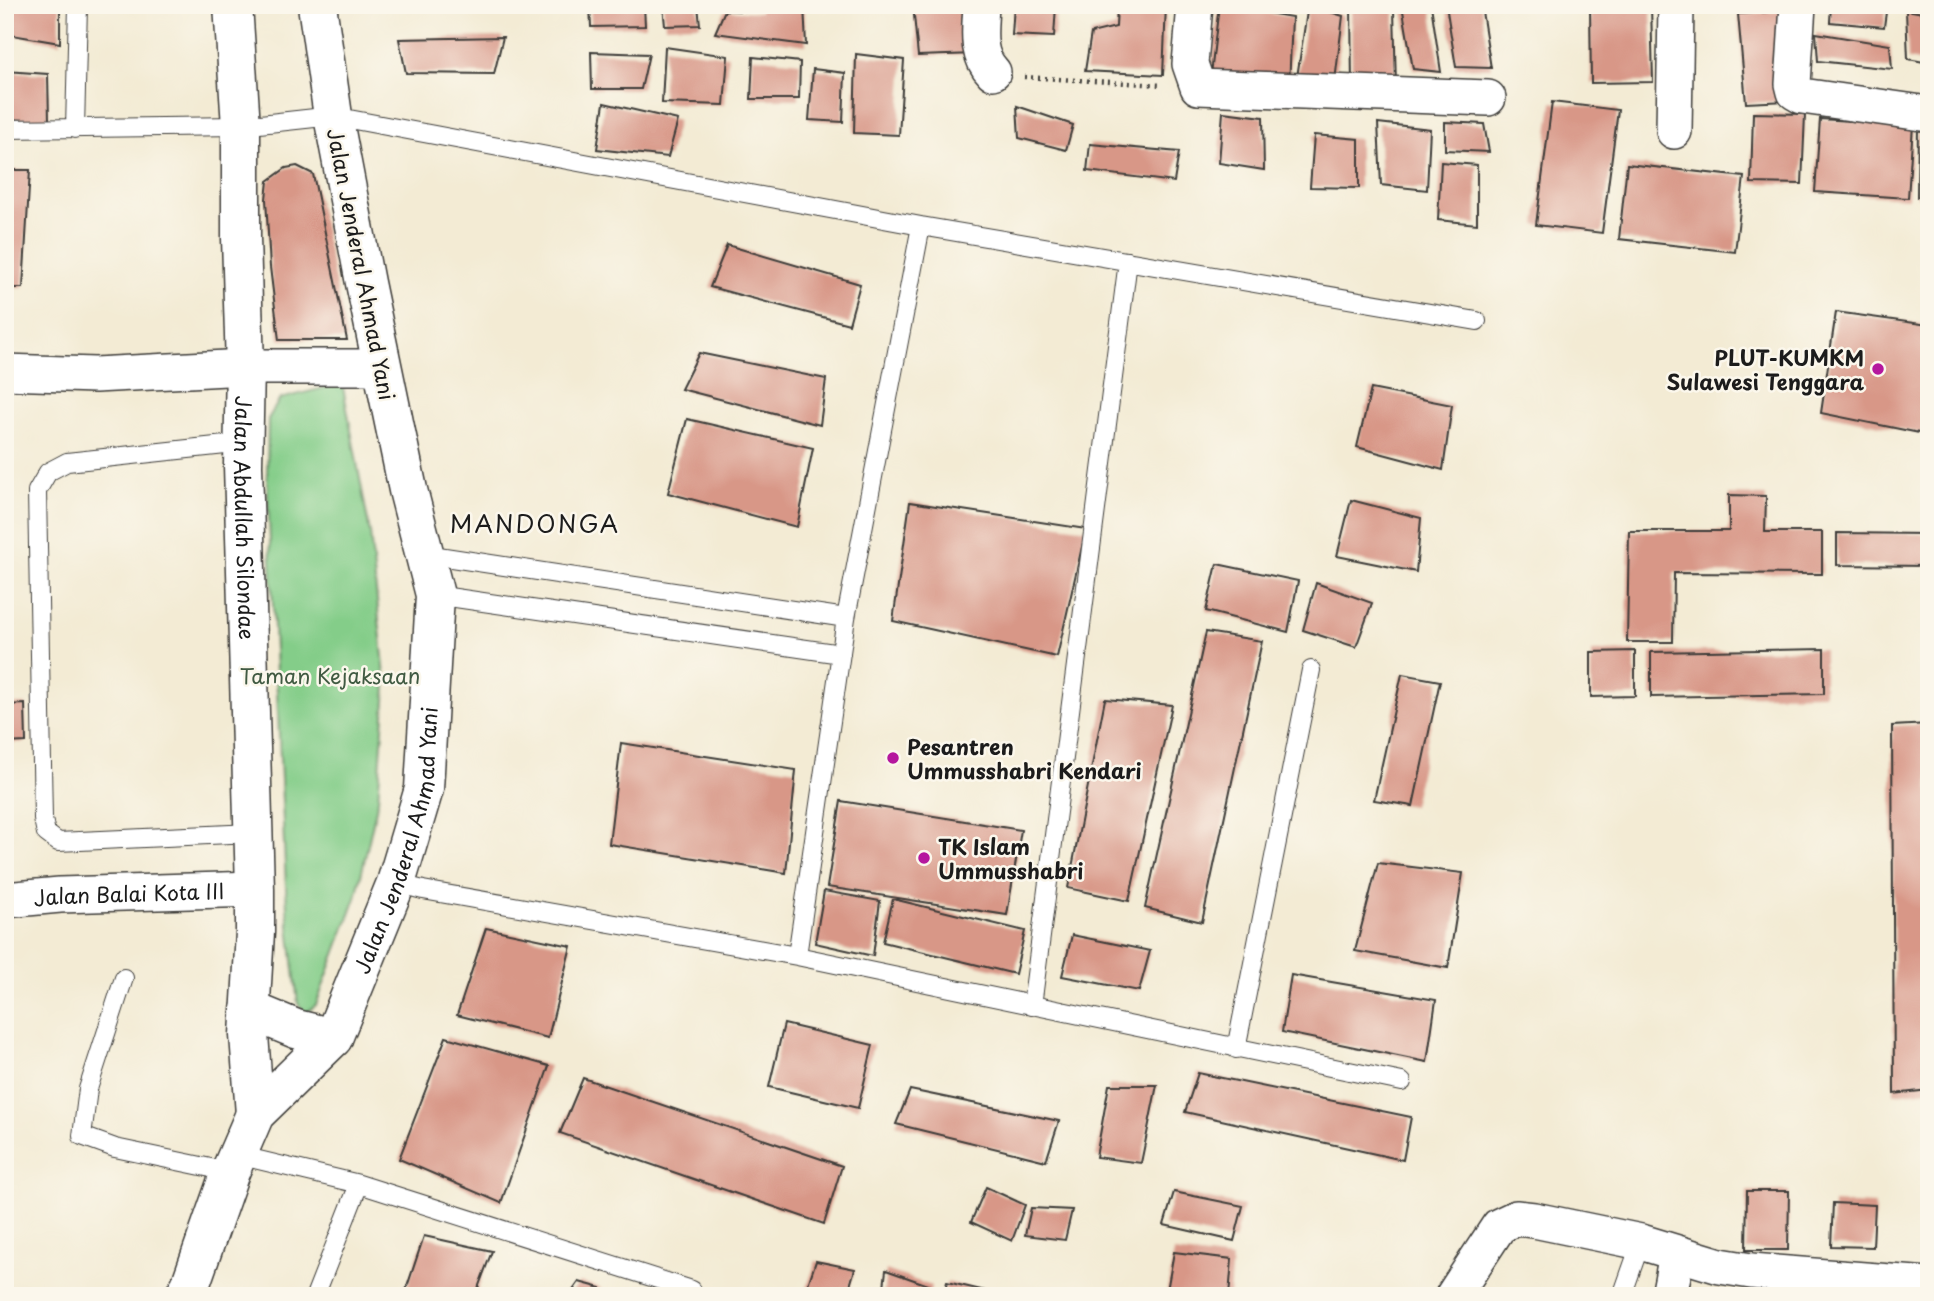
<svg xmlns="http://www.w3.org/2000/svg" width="1934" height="1301" font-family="'Playpen Sans',sans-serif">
<rect width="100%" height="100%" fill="#fbf7ec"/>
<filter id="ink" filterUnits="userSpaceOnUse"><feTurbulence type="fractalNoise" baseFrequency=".0143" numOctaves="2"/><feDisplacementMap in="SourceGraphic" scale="14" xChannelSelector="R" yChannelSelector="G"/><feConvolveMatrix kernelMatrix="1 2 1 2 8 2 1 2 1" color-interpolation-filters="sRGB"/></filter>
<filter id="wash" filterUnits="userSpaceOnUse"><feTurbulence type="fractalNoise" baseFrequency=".00686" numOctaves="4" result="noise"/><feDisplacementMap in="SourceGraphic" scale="28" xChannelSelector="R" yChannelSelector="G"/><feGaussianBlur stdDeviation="1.57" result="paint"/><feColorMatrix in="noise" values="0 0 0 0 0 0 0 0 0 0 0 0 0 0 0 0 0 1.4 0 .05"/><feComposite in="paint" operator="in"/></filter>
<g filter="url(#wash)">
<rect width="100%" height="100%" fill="#f3ebd4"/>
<path fill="#84cd89" stroke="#507452" stroke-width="2" d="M339,384l4,3 27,146 16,153 -8,114 -22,98 -40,107 -10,8 -8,-9 -11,-95 -20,-432 1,-58 12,-20z"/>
<g id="blocks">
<path fill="#d89787" d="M8,5h52v38l-54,-9z
M590,5h54l1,21 -54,1z
M663,5h35l2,20 -35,1z
M760,5h44l2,40 -91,-12 10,-23 35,2z
M913,5h59l3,49 -57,2z
M1014,5h42l-2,32 -42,-2z
M1117,5h49l-3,70 -78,-4 6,-38 25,-6z
M1219,5l73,12 -3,70 -78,-12z
M1308,5l35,11 -8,65 -38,-4z
M1351,5l43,4 2,78h-44z
M1402,5h29l10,67 -28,-3z
M1446,5h35l10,63 -35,-1z
M1590,5h61l2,77 -62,1z
M1831,5h56l-3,22 -54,-5z
M1906,10l23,4v49l-21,-4z
M1785,11l4,90 -43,2 -8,-89z
M1816,33l74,12 2,24 -74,-8z
M503,37l-9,37 -88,-1 -7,-34z
M665,47l63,9 -4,49 -62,-2z
M591,52l58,2 -8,35h-49z
M856,54l48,6 -5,75 -45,-2z
M753,57l47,5 -1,37h-48z
M813,69l32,4 -2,49 -34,-2z
M5,71l43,3 1,47 -44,-2z
M1552,102l66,8 -16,123 -66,-8z
M604,103l74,17 -10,37 -71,-8z
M1017,106l56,19 -7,25 -47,-12z
M1223,112l40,5 1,53 -45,-7z
M1753,113l52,1 -3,70 -51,-1z
M1820,119l93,6 -5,73 -93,-6z
M1445,122l39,2 5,28 -44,-2z
M1378,123l52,6 -3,61 -46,-5z
M1918,127l11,2v69l-12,-1z
M1314,135l45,4v49l-49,-1z
M1090,144l89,8 -5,30 -87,-11z
M1441,162l36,3v59l-39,-4z
M1627,164l117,13 -9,75 -116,-13z
M297,166l16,8 34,166h-68l-9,-73 -4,-68 2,-18 18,-13z
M5,170h25l-7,118h-18z
M727,245l133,39 -11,40 -139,-37z
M1836,312l93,13v110l-108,-22z
M699,353l127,26 -6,46 -139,-36z
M1371,389l81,16 -9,65 -86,-23z
M687,419l126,29 -16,79 -129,-34z
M1729,495l37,1 -1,36h57v42l-148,-1 -1,69h-46l2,-111h100z
M1351,500l70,18 -5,54 -79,-16z
M910,502l176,27 -29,128 -164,-36z
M1837,533l92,1v32l-92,-1z
M1217,564l81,17 -10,51 -82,-21z
M1316,583l56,20 -16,44 -53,-17z
M1206,632l56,9 -60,281 -57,-14z
M1824,649v45l-173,3v-45z
M1635,651v45l-44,1v-45z
M1402,674l38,7 -27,125 -39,-6z
M1105,699l67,6 -43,196 -61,-13z
M25,704l1,38 -21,1v-38z
M1929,724v366l-35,4 -2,-368z
M621,743l175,27 -10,103 -177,-29z
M841,801l180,29 -14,85 -180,-28z
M1378,863l85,10 -15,95 -93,-17z
M824,891l56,10 -7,55 -58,-13z
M893,899l132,32 -10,43 -132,-32z
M486,928l85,18 -23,92 -91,-23z
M1072,935l78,16 -11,40 -77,-15z
M1291,975l145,25 -9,62 -145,-30z
M784,1024l89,21 -15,63 -89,-21z
M446,1037l103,29 -48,137 -102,-44z
M1198,1073l213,44 -8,43 -218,-48z
M583,1078l259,88 -18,58 -264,-91z
M1109,1085h48l-16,78 -45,-6z
M910,1090l149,31 -13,40 -150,-37z
M986,1187l39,18 -13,36 -41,-19z
M1747,1191h42l-1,59h-42z
M1174,1192l69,14 -9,35 -70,-16z
M1833,1203l42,2 -2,42 -42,-1z
M1031,1208l41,2 -7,30 -40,-5z
M424,1236l68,15 -17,45h-71z
M1174,1252l58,7 -3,37h-63z
M816,1261l39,8 -8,27h-43z
M886,1270l45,16 -2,10h-46z
M579,1282l22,6 -2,8h-30z
M947,1282l47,11 -1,3h-50z"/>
</g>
</g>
<g filter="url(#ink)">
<use href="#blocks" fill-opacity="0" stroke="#3c3b38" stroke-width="2"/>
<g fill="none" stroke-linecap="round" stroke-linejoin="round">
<g stroke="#3c3b38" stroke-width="20">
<path id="lane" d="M5,129l236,-3 92,-10 588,110 556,95
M75,129l3,-124
M244,443l-177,19 -19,10 -11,19 6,328 3,14 12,9 194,-9
M425,554l421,64
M435,595l406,59
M396,883l27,7 374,66 49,-338 75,-392
M797,956l605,126
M124,978l-36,111 -6,47 33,12 115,24
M1032,1006l96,-745
M1236,1049l75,-379
M238,1155l121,29
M315,1296l44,-112 333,106
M1622,1296l19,-54"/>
</g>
<g stroke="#3c3b38" stroke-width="38">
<g id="street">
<path d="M981,5c-1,24 -6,49 12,67"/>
<path d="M1195,5l-5,59 8,23 290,11"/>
<path d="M1798,5l-5,79 2,8 7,4 127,18"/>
<path d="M1674,131l2,-126"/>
<path d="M5,372l90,3 150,-8h138"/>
<path id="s1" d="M5,900l55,-5 195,-6"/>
<path d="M1453,1296l46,-70 17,-8 18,2 107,22 79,24 31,5 178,14"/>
<path d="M1669,1296l8,-42"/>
</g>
</g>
<g stroke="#3c3b38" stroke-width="41">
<g id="highway">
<path id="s2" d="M233,5l8,121v112l4,129 -2,98 12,424v43l-6,103 6,79"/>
<path d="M250,1010l46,19 37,9"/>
<path id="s3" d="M184,1296l6,-10 40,-114 25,-58 78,-76 63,-155 28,-94 11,-194 -27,-105 -43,-207 -32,-167 -16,-111"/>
</g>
</g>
<path stroke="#3c3b38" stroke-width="4.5" stroke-dasharray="2 5" stroke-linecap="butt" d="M1024,77l138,8"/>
<use href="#lane" stroke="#fff" stroke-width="18"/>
<use href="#street" stroke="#fff" stroke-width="35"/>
<use href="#highway" stroke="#fff" stroke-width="38"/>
</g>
</g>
<g fill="#b5179e" stroke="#fbf7ec" stroke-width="2.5">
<circle cx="1878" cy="369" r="7"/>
<circle cx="893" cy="758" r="7"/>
<circle cx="924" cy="858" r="7"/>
</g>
<g text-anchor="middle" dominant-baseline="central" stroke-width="5" stroke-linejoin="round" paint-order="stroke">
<g font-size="21" fill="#1c1c1c" stroke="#fbf7ec">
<text transform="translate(362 264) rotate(79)">Jalan Jenderal Ahmad Yani</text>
<text stroke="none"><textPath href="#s2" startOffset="513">Jalan Abdullah Silondae</textPath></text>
<text stroke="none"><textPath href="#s3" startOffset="514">Jalan Jenderal Ahmad Yani</textPath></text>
<text stroke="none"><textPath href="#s1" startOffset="124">Jalan Balai Kota III</textPath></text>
</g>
<g font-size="21" font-weight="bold" fill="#1c1c1c" stroke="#fbf7ec" text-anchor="start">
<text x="1864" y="357" text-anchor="end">PLUT-KUMKM<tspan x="1864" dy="24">Sulawesi Tenggara</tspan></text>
<text x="907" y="746">Pesantren<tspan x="907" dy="24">Ummusshabri Kendari</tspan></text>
<text x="938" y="846">TK Islam<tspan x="938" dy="24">Ummusshabri</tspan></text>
</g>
<g font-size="21" fill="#405a42" stroke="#fbf7ec">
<text x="330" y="675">Taman Kejaksaan</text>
</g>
<g font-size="24" letter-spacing="2" fill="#1c1c1c" stroke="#fbf7ec">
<text x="535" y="523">MANDONGA</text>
</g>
</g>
<rect width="1934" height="1301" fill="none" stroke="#fbf7ec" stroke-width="28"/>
</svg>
